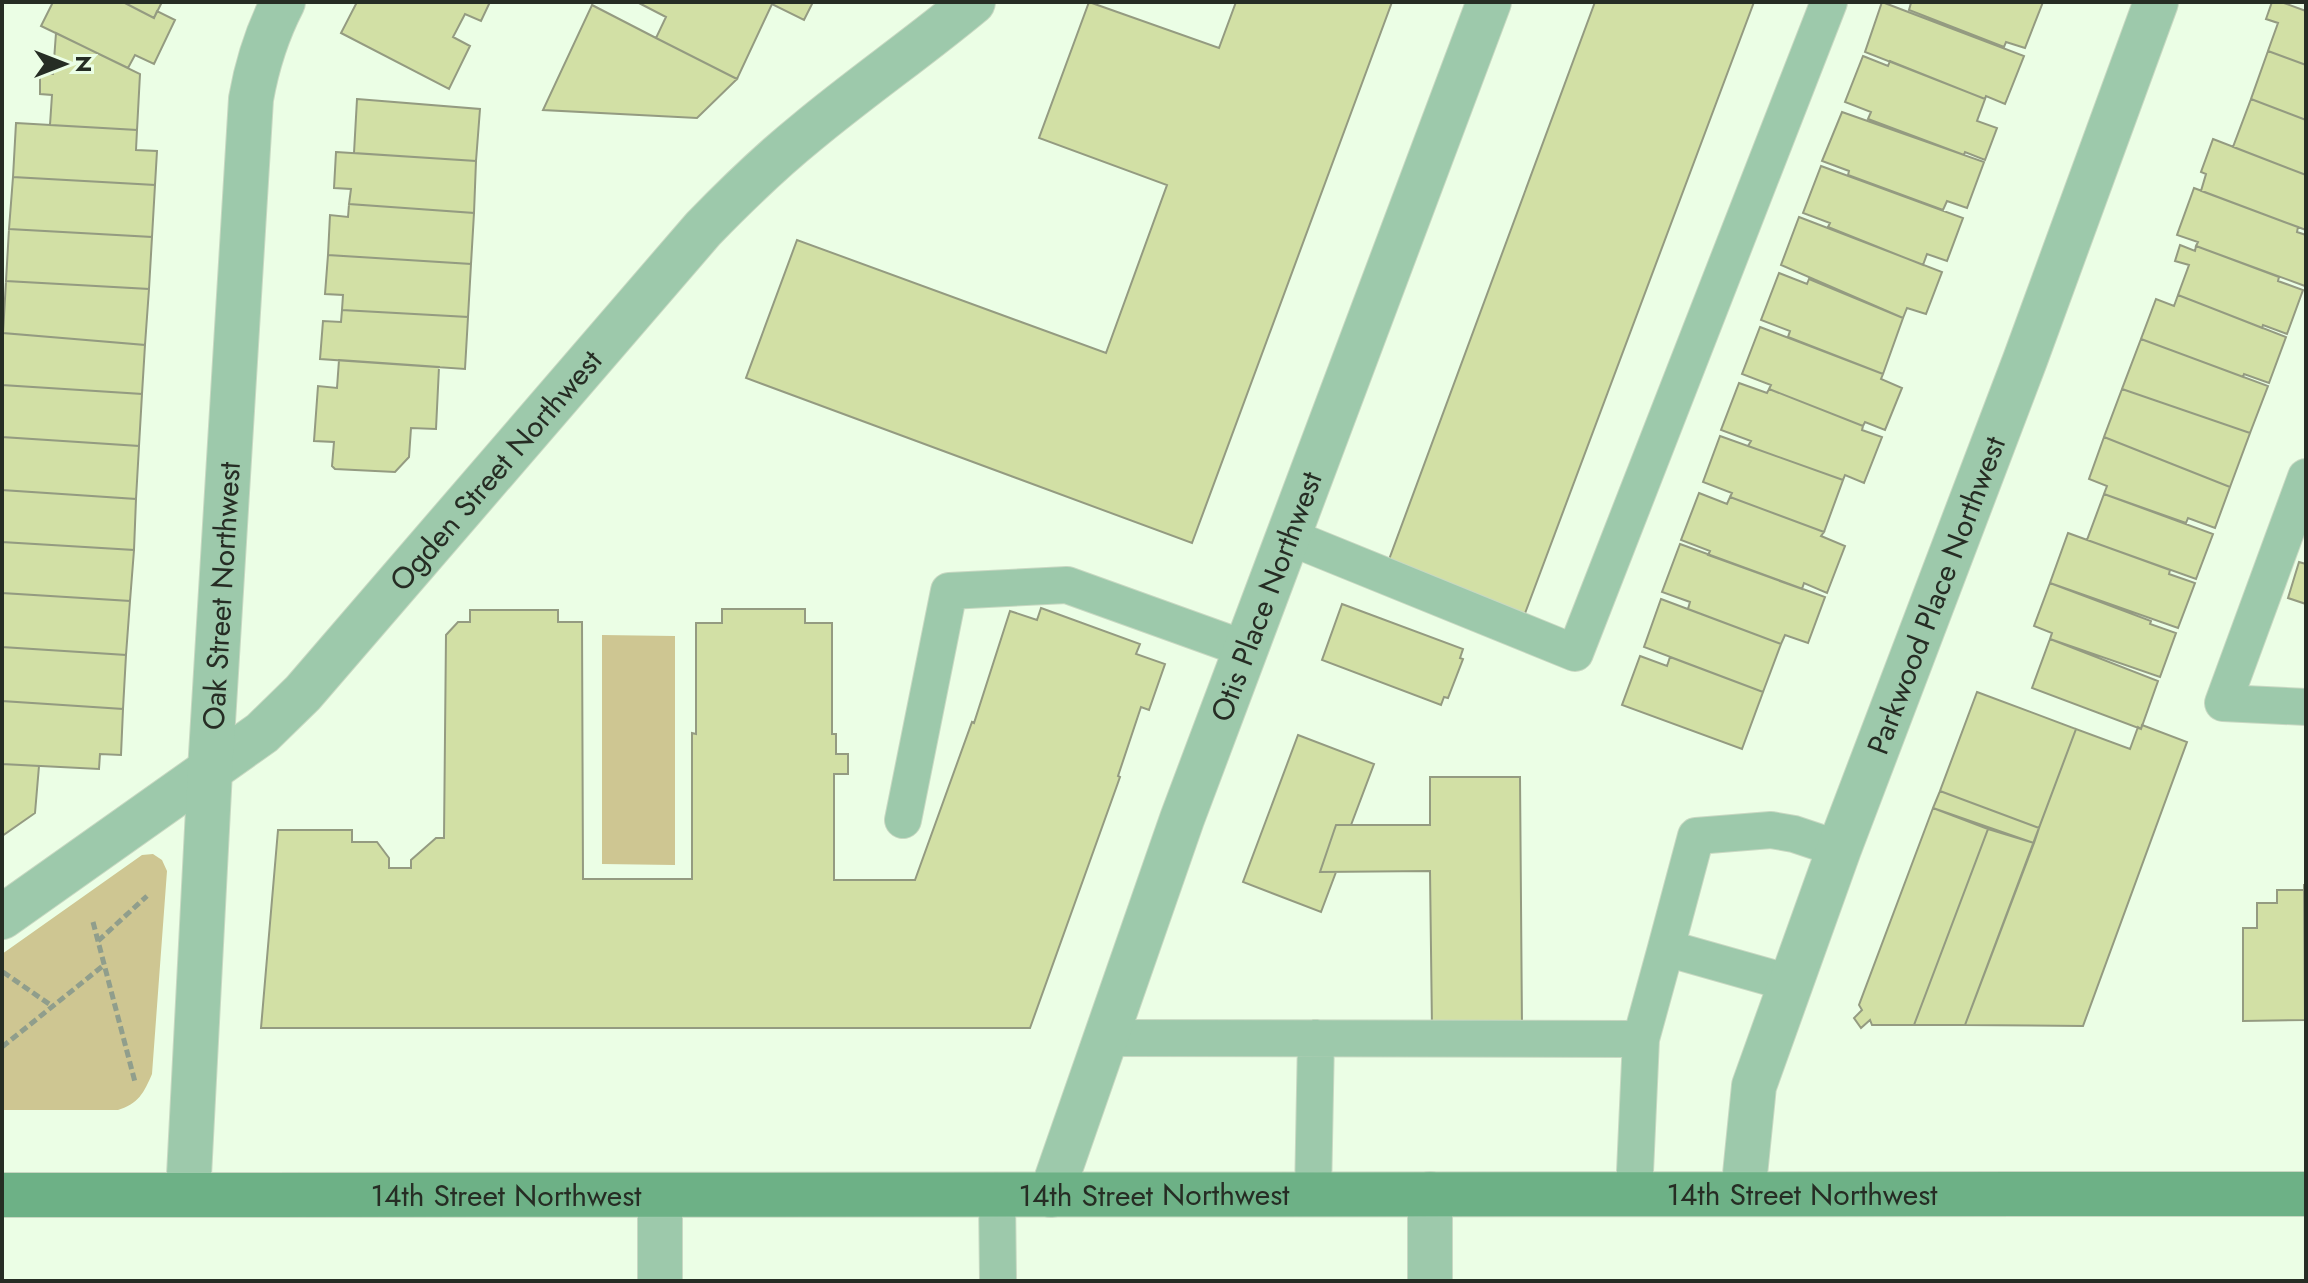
<svg xmlns="http://www.w3.org/2000/svg" width="2308" height="1283" font-family="Jost,sans-serif">
<rect width="100%" height="100%" fill="#ebfee5"/>
<path fill="#cec692" d="M602,635l73,1v229l-73,-1z
M153,854l9,6 5,11 -15,203c-8,19 -14,30 -34,36h-116v-156l140,-99z"/>
<path fill="#d2e0a5" stroke="#949b81" stroke-width="2" d="M53,2h70l31,16 3,-7 18,9 -21,44 -19,-9 -7,13 -87,-42z
M123,2h39l-8,16z
M357,2h133l-9,19 -16,-7 -12,23 17,9 -21,43 -108,-56z
M637,2h176l-9,18 -32,-16 -35,75 -81,-41 10,-21z
M1089,2l130,46 17,-46h156l-200,541 -446,-165 51,-138 309,113 61,-168 -128,-47z
M1595,2h159l-230,614 -137,-51z
M1882,2l142,54 -19,48 -19,-8 -1,3 -120,-47z
M1909,2h134l-18,46 -19,-6 -2,5 -95,-37 2,-7z
M2272,2h9l25,9v54l-38,-14 10,-28 -12,-4z
M592,5l64,33 81,41 -40,39 -154,-8z
M56,33l84,41 -3,56 -87,-5 2,-30 -12,-1v-21l13,1z
M2268,51l38,14v55l-55,-21z
M1863,56l25,10 2,-5 95,38 -8,22 20,7 -12,32 -20,-8 -1,3 -96,-36 3,-7 -26,-10z
M357,99l123,10 -4,52 -122,-8z
M2251,99l55,21v55l-73,-28z
M1842,112l142,50 -17,46 -20,-7 -4,9 -95,-35 1,-4 -27,-10z
M16,123l121,7 -1,20 21,1 -2,34 -142,-8z
M2213,139l93,36v55l-105,-39 5,-17 -5,-2z
M336,152l140,9 -2,52 -125,-9 2,-15 -17,-1z
M1821,166l142,52 -16,43 -20,-7 -4,11 -95,-38 2,-4 -27,-10z
M13,177l142,8 -3,52 -143,-8z
M2194,188l104,39 -1,5 9,3 -1,51 -109,-40 2,-4 -21,-7z
M349,204l125,9 -3,51 -143,-9 2,-40 18,2z
M1799,217l143,55 -16,42 -19,-6 -4,10 -122,-53z
M9,229l143,8 -3,52 -143,-8z
M2180,245l15,6 1,-5 83,31 -1,4 25,9 -16,44 -24,-9 -1,3 -84,-33 11,-30 -14,-4z
M328,255l143,9 -3,53 -126,-7 1,-15 -18,-1z
M1779,273l28,11 2,-5 94,39 -20,56 -95,-37 2,-6 -29,-11z
M6,281l143,8 -4,56 -142,-12z
M2178,295l108,42 -17,46 -25,-9 -1,3 -102,-38 15,-40 18,7z
M342,310l126,7 -3,52 -145,-10 3,-38 18,1z
M1760,327l123,47 -2,5 21,9 -17,42 -20,-8 -2,4 -94,-37 2,-4 -29,-11z
M3,333l142,12 -3,49 -140,-9z
M2141,339l127,47 -18,47 -128,-44z
M339,360l100,7 -3,62 -25,-1 -2,29 -14,15 -60,-3 -3,-3 2,-24 -20,-1 4,-55 19,2z
M1739,383l28,10 2,-4 94,37 -1,4 20,7 -18,46 -19,-8 -2,5 -95,-34 3,-5 -30,-11z
M2,385l140,9 -3,52 -137,-9z
M2122,389l128,44 -20,54 -126,-50z
M1720,436l123,44 -19,52 -94,-35 2,-4 -29,-11z
M2,437l137,9 -3,53 -134,-9z
M2104,437l126,50 -15,41 -27,-10 -2,5 -82,-29 3,-8 -18,-7z
M2,490l134,9 -2,51 -132,-8z
M1699,493l28,11 3,-7 94,35 -3,4 24,10 -18,47 -23,-10 -2,6 -94,-34 2,-4 -29,-11z
M2104,494l109,40 -17,45 -109,-39z
M2068,533l102,37 -1,4 26,9 -17,45 -128,-45z
M2,542l132,8 -4,51 -128,-8z
M1680,544l145,53 -17,46 -23,-8 -4,9 -93,-35 2,-7 -28,-10z
M2299,562l7,2v40l-18,-6z
M2050,583l101,38 -1,3 26,9 -16,44 -110,-38 2,-6 -18,-7z
M2,593l128,8 -4,54 -124,-8z
M1661,599l120,45 -18,48 -119,-45z
M1342,604l121,45 -3,9 3,1 -15,39 -4,-1 -3,8 -119,-45z
M1041,608l99,36 -4,10 29,10 -16,46 -8,-3 -23,69 2,1 -90,251h-769l17,-198h74v12h25l12,16v10h22v-8l25,-22h8l2,-203 12,-13h12v-12h88v12h24l1,257h109v-146l4,1v-111h26v-14h83v14h27v111h4v20h12v20h-14v106h81l57,-158 2,1 36,-112 27,9z
M2050,639l108,42 -17,48 -109,-41z
M2,647l124,8 -3,54 -121,-8z
M1640,656l27,10 3,-9 93,35 -21,57 -120,-44z
M1977,692l99,37 -37,99 -99,-37z
M2,701l121,8 -2,46 -21,-1 -1,15 -97,-5z
M2142,725l45,17 -104,284 -118,-1 111,-296 54,20 8,-22 3,2z
M1298,735l76,29 -23,61h-15l-16,47h16l-15,40 -78,-30z
M2,764l37,2 -4,47 -33,23z
M1430,777h90l2,251 -90,1 -2,-158 -110,1 16,-47h94z
M1940,791l99,37 -5,15 -101,-35z
M1933,808l55,21 -74,196h-42l-2,-5 -9,8 -7,-10 8,-8 -3,-5z
M1988,829l46,14 -69,182h-51z
M2304,885h2v135h-1z
M2277,890h27l1,130 -62,1v-93h14v-25h20z"/>
<g fill="none" stroke-linecap="round" stroke-linejoin="round">
<g stroke="#c8d8c2" stroke-width="38">
<path id="service" d="M2306,477l-83,226 83,4
M1287,536l288,117 254,-651
M903,820l46,-229 118,-6 178,64
M1790,983l-124,-35 30,-112 75,-6 23,4 45,15
M1103,1038l538,1
M1634,1194l7,-155 25,-91
M997,1195l1,86
M1313,1195l3,-157"/>
</g>
<g stroke="#c8d8c2" stroke-width="46">
<g id="minor">
<path id="s1" d="M2,917l260,-184 41,-40 400,-464c33,-34 67,-67 104,-97 54,-45 112,-85 166,-130"/>
<path d="M1430,1194v87"/>
<path id="s2" d="M1743,1194l11,-108 85,-237 186,-489 131,-358"/>
<path id="s3" d="M188,1195l22,-424 41,-672c6,-34 16,-66 32,-97"/>
<path d="M660,1195v86"/>
<path id="s4" d="M1051,1195l131,-376 307,-817"/>
</g>
</g>
<g stroke="#c8d8c2" stroke-width="46">
<g id="secondary">
<path id="s5" d="M2,1195l2304,-1"/>
</g>
</g>
<path stroke="#909e8c" stroke-width="5" stroke-dasharray="8 4" stroke-linecap="butt" d="M93,922l42,160
M98,941l49,-45
M3,972l49,34
M2,1047l102,-82"/>
<use href="#service" stroke="#9dc9ab" stroke-width="36"/>
<use href="#minor" stroke="#9dc9ab" stroke-width="44"/>
<use href="#secondary" stroke="#6db186" stroke-width="44"/>
</g>
<g text-anchor="middle" dominant-baseline="central" stroke-width="8" stroke-linejoin="round" paint-order="stroke">
<g font-size="30" fill="#262d24" stroke="#ebfee5">
<text stroke="none"><textPath href="#s1" startOffset="670">Ogden Street Northwest</textPath></text>
<text stroke="none"><textPath href="#s3" startOffset="600">Oak Street Northwest</textPath></text>
<text stroke="none"><textPath href="#s2" startOffset="632">Parkwood Place Northwest</textPath></text>
<text stroke="none"><textPath href="#s4" startOffset="636">Otis Place Northwest</textPath></text>
<text stroke="none"><textPath href="#s5" startOffset="504">14th Street Northwest</textPath></text>
<text stroke="none"><textPath href="#s5" startOffset="1800">14th Street Northwest</textPath></text>
<text stroke="none"><textPath href="#s5" startOffset="1152">14th Street Northwest</textPath></text>
</g>
</g>
<rect width="2308" height="1283" fill="none" stroke="#262d24" stroke-width="8"/>
<g transform="translate(64 64) rotate(90)" stroke="#ebfee5" stroke-width="6" paint-order="stroke">
<path d="M0-6L14 30L0 20L-14 30Z" fill="#262d24"/>
<text y="-12" font-size="22" font-weight="bold" text-anchor="middle" fill="#262d24">N</text>
</g>
</svg>
